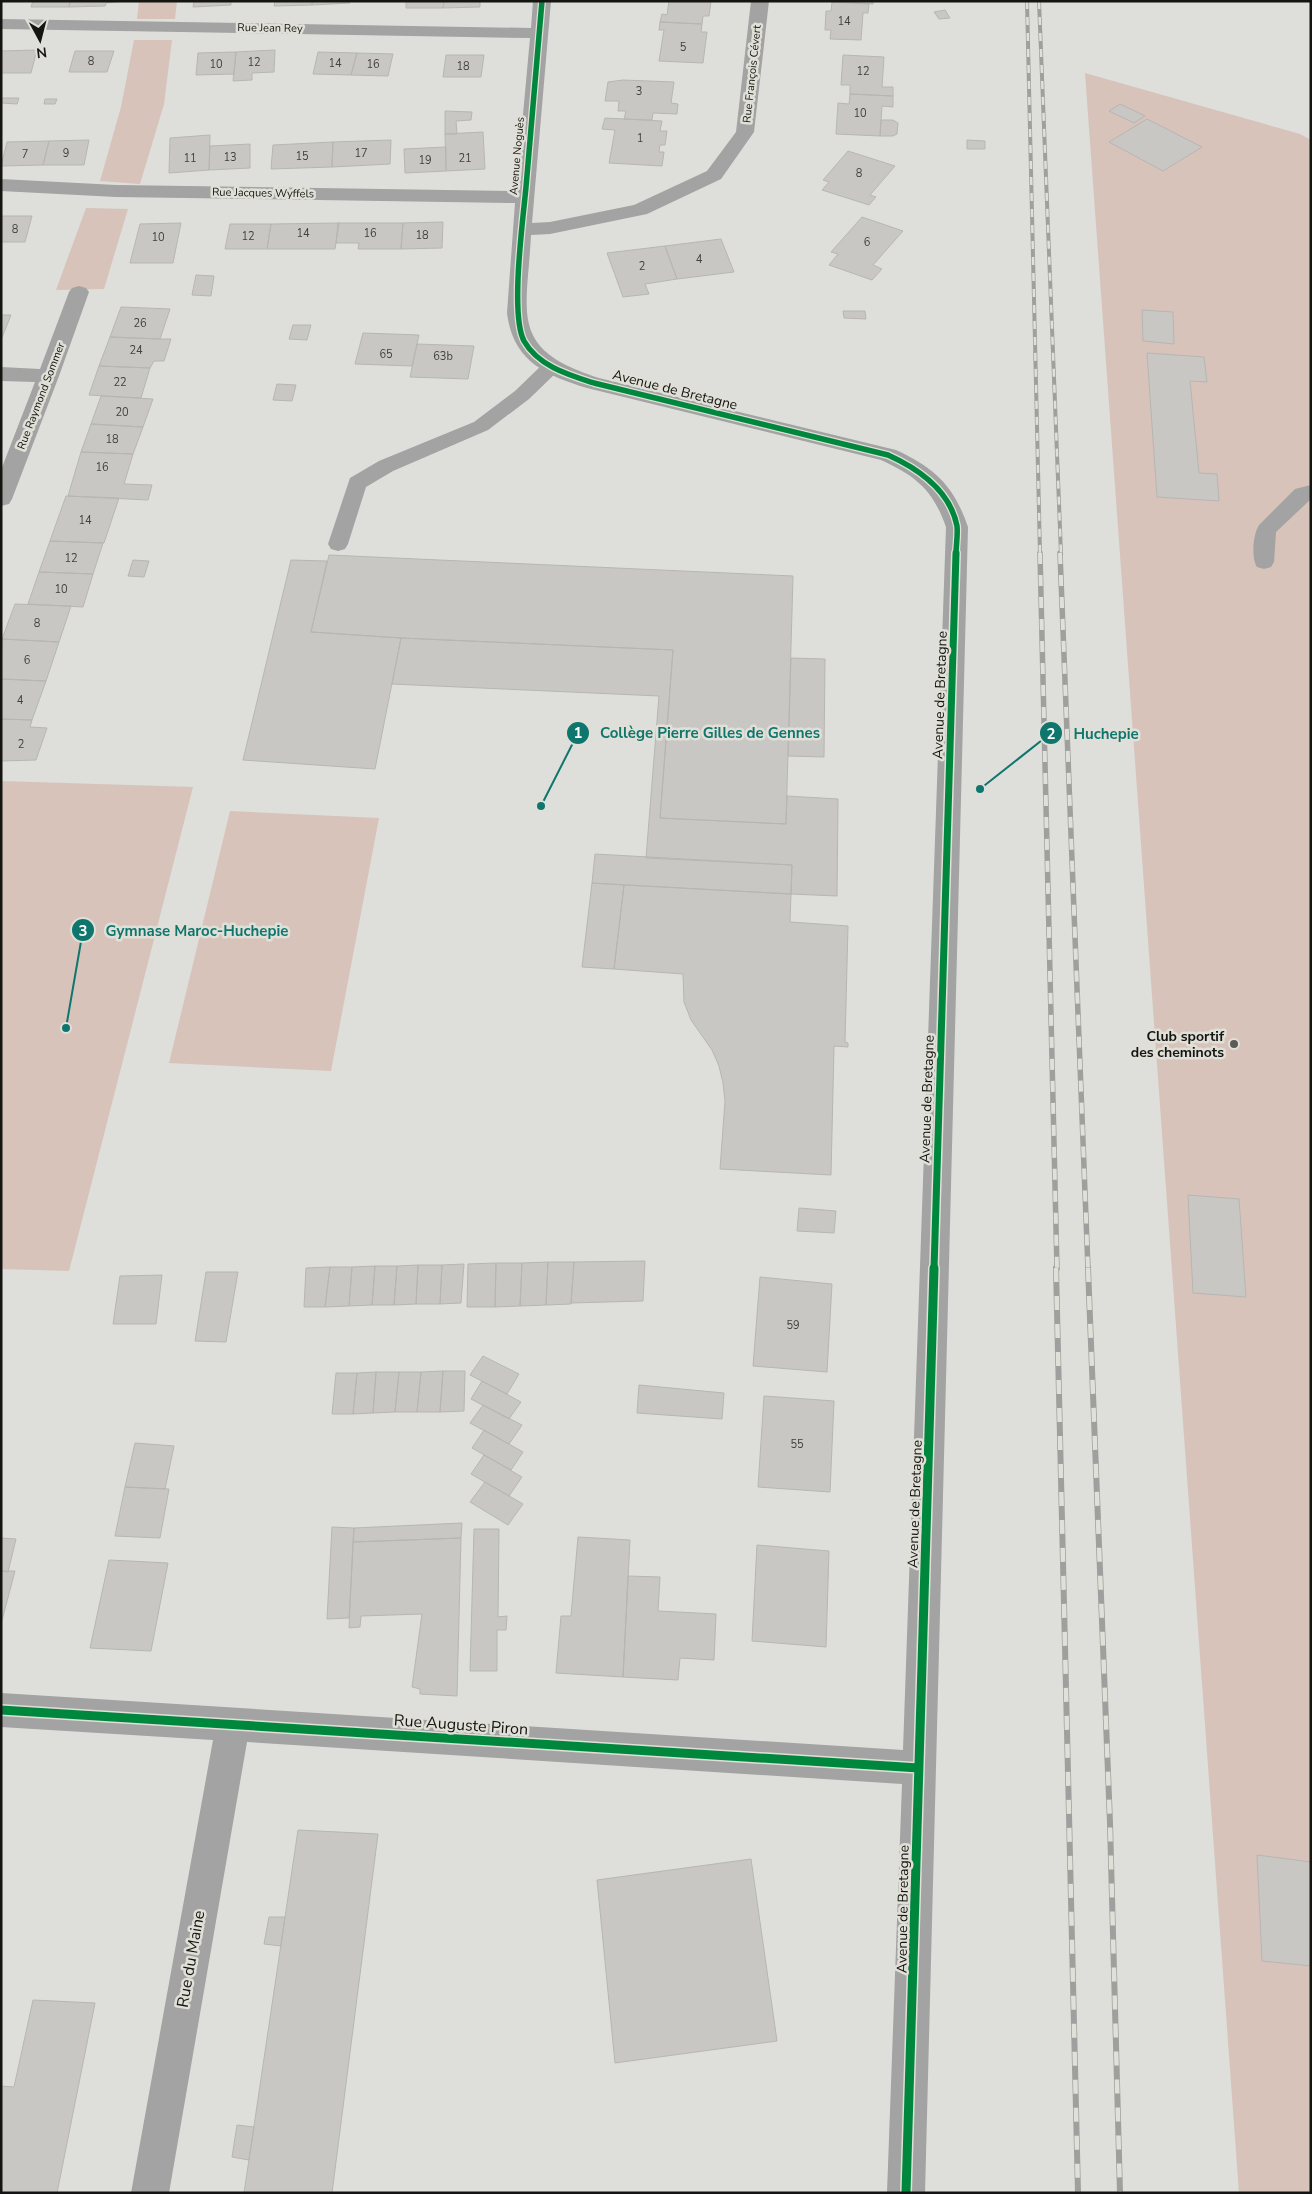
<svg xmlns="http://www.w3.org/2000/svg" width="1312" height="2194" font-family="'Nunito Sans',sans-serif">
<rect width="100%" height="100%" fill="#dededa"/>
<path fill="#d7c3ba" d="M139,1h38l-2,18h-38z
M134,40h38l-8,64 -24,80 -40,-3 21,-74z
M1085,73l215,61 11,6v2053h-72z
M86,208l42,1 -24,80 -48,1z
M1,781l192,6 -124,484 -68,-2z
M230,811l149,7 -48,253 -162,-8z"/>
<path fill="#c8c7c4" stroke="#b7b6b4" d="M33,1h37l-1,6h-38z
M70,1h56l-20,2 -1,3 -36,1z
M194,1h37v4l-38,2z
M275,1h37v4l-38,1z
M312,1h38v2l-38,2z
M406,1h38l-1,7h-37z
M444,1h36v6l-37,1z
M669,1h42l-2,15h-6l-1,8 -42,-2 2,-8 5,1z
M832,1h41v3z
M832,2l37,2 -1,9h-5l-2,27 -31,-1 1,-9h-6l1,-19h5z
M945,10l5,8 -11,1 -5,-7z
M660,22l42,2 -1,8h6l-4,31 -44,-2 5,-31h-5z
M37,50l-6,23h-30v-22z
M275,50l-1,22 -22,1v7l-19,1 3,-29z
M75,51h39l-7,21h-38z
M236,52l-2,22 -38,1 2,-22z
M318,52l39,1 -6,22 -38,-1z
M357,53l36,1 -5,22 -37,-1z
M446,55h38l-3,22h-38z
M843,55l41,2 -2,30h11v9l-43,-2v-9h-9z
M623,80l51,2 -3,21 7,1 -1,10 -24,-1 -1,7 -28,-1 2,-8h-8l1,-10h-14l3,-19z
M850,94l43,2v11l-11,-1 -2,30 -44,-2 2,-31 11,1z
M1,98h18l-2,6 -16,-1z
M45,99h12l-2,5h-11z
M1120,104l25,12 -11,7 -25,-12z
M445,111l27,1 -1,8 -15,1 1,13h-12z
M605,118l57,3 -2,10h7l-2,14h-5l-1,7h5l-2,14 -53,-3 6,-33 -13,-1z
M1147,119l55,28 -39,24 -54,-29z
M881,120h12l5,3 -1,11 -4,2h-13z
M483,132l2,37 -39,2 -1,-37z
M210,135l-1,35 -40,3 1,-35z
M89,140l-5,25h-41l6,-24z
M391,140l-1,24 -58,3 1,-25z
M967,140l18,1v8h-18z
M49,141l-6,24 -42,1 6,-24z
M333,142l-1,25 -61,2 2,-24z
M250,144v24l-41,2 1,-24z
M446,147v24l-41,2 -1,-24z
M848,151l47,15 -25,29 6,2 -7,8 -47,-15 7,-8 -6,-2z
M1,216h31l-7,26h-24z
M862,217l41,14 -30,34 9,4 -10,11 -43,-15 9,-11 -7,-2z
M443,222l-1,26 -41,1 2,-26z
M181,223l-8,40h-43l10,-39z
M338,223h65l-2,26h-43l1,-6h-23z
M339,223l-4,26h-68l4,-25z
M230,224h41l-4,25h-42z
M721,239l13,33 -57,7 -12,-33z
M665,246l12,33 -32,5 4,10 -26,3 -16,-44z
M196,275l18,1 -3,20 -19,-1z
M121,307l49,2 -10,30 -50,-2z
M1142,310l31,2 1,32 -31,-3z
M843,311h22l1,8 -22,-1z
M1,315h10l-10,25z
M293,325h18l-4,15 -18,-1z
M363,333l56,2 -7,31 -57,-2z
M110,337l50,2h11l-7,22h-10l-4,7 -51,-2z
M417,344l57,2 -6,33 -58,-2z
M1147,353l57,4 3,25 -17,-1 9,92 18,1 2,27 -62,-4z
M99,366l51,2 -9,30 -52,-3z
M277,384l19,1 -4,16 -19,-1z
M101,396l52,3 -10,28 -52,-3z
M91,424l52,3 -10,27 -52,-2z
M81,452l52,2 -9,30 28,1 -4,15 -80,-4z
M66,496l53,2 -15,45 -54,-2z
M50,541l53,2 -10,31 -54,-2z
M329,555l464,21 -7,248 -126,-6 13,-168 -272,-12 -90,-6z
M133,560l16,1 -5,16 -16,-1z
M291,560l36,1 -16,71 90,6 -26,131 -132,-9z
M39,572l54,2 -10,33 -55,-3z
M15,604l56,2 -12,36 -57,-3z
M401,638l272,12 -13,168 126,6 1,-28 51,3 -1,97 -46,-2 1,-29 -146,-7 13,-162 -267,-12z
M2,639l57,3 -13,39 -45,-2z
M791,658l34,1 -1,98 -36,-1z
M1,679l45,2 -14,39 -31,-1z
M1,719l31,1 -2,7 17,1 -11,32 -35,1z
M595,854l197,11 -1,29 -199,-11z
M592,883l32,2 -10,84 -32,-2z
M624,885l167,9 -1,28 58,4 -3,116 3,1v4l-14,-1 -3,129 -111,-6 5,-68 -2,-18 -4,-17 -7,-16 -21,-30 -7,-18 -1,-28 -69,-5z
M1188,1195l51,4 7,98 -53,-4z
M799,1208l37,3 -2,22 -37,-2z
M645,1261l-2,40 -72,2 3,-41z
M548,1262l-2,43 -26,1 2,-43z
M548,1262h26l-3,42 -25,1z
M496,1263l-1,44h-28l1,-43z
M496,1263h26l-2,43 -25,1z
M464,1264l-3,39 -21,1 2,-39z
M418,1265h24l-2,39h-24z
M418,1265l-2,39 -22,1 3,-39z
M375,1266h22l-3,39h-22z
M375,1266l-3,39 -23,1 3,-39z
M330,1267h22l-3,39 -24,1z
M330,1267l-5,40h-21l2,-39z
M206,1272h32l-12,70 -31,-1z
M162,1275l-6,49h-43l7,-48z
M760,1277l72,7 -5,88 -74,-6z
M483,1356l36,18 -12,20 -37,-19z
M443,1371h22l-1,40 -24,1z
M443,1371l-3,41h-23l4,-40z
M376,1372l-3,41 -20,1 4,-41z
M376,1372h23l-4,40 -22,1z
M399,1372h22l-4,40h-22z
M336,1373h21l-4,41h-21z
M482,1381l39,21 -12,17 -38,-20z
M639,1385l85,8 -2,26 -85,-6z
M764,1396l70,5 -4,91 -72,-5z
M483,1405l39,20 -13,19 -39,-21z
M484,1430l39,22 -12,18 -39,-22z
M135,1443l39,3 -9,43 -40,-2z
M484,1455l38,22 -13,19 -38,-22z
M485,1482l38,22 -15,21 -38,-23z
M125,1487l44,2 -9,49 -45,-2z
M462,1523l-1,15 -108,4 1,-14z
M332,1527l22,1 -5,90 -22,1z
M474,1529h25l-1,88 9,-1 -1,14h-9v41h-27z
M578,1537l52,3 -7,137 -67,-4 5,-57h10z
M1,1538l15,1 -8,33 -7,-1z
M461,1538l-4,158 -37,-2v-5l-8,-2 10,-73 -61,2 -1,11 -11,1 4,-86z
M757,1545l72,6 -3,96 -74,-6z
M109,1560l59,3 -17,88 -61,-3z
M1,1571h14l-14,53z
M628,1576l32,1 -2,34 58,3 -2,46 -34,-2 -2,22 -55,-3z
M298,1830l80,4 -46,359h-88z
M1257,1855l54,7v104l-49,-5z
M751,1859l26,182 -162,22 -18,-183z
M269,1917h16l-4,29 -17,-2z
M33,2000l62,3 -38,190h-56v-107l13,1z
M237,2125l17,2 -5,33 -17,-3z"/>
<g fill="none" stroke-linecap="round" stroke-linejoin="round">
<path fill="#a2a3a2" fill-rule="evenodd" d="M551,361l7,2 2,4 -2,4 -29,28 -41,31 -95,41 -27,16 -18,57 -3,5 -7,2 -7,-2 -3,-5 22,-66 29,-17 95,-39 41,-31 29,-28z
M1311,485v14l-35,33 -2,30 -3,5 -7,2 -7,-2c-6,-9 -4,-33 2,-42l36,-36z"/>
<path fill="#a2a3a2" fill-rule="evenodd" d="M533,1h18l-19,222 18,-1 84,-17 73,-34 29,-39 15,-131h18l-15,131 -33,47 -74,35 -97,20 -19,1c-4,80 -23,114 68,143l297,72c39,18 58,36 72,77l-43,1666h-38l15,-409 -655,-42 -78,451h-38l82,-453 -212,-13v-34l902,57 43,-1223c-13,-37 -30,-51 -65,-67l-294,-72c-42,-13 -74,-27 -80,-75l8,-110 -399,-6 -115,-6v-12l115,6 400,6 14,-153 -529,-9v-10l530,9z
M79,286l7,2 3,4 -30,84 -47,123 -3,5 -8,2v-36l34,-88 -34,-1v-14l39,2 29,-77 3,-4z"/>
<g stroke="#9fa09e" stroke-width="4">
<path id="rail-far2" d="M1027,1l13,553
M1039,1l22,553"/>
</g>
<g stroke="#9fa09e" stroke-width="5.5">
<path id="rail-far1" d="M1040,553l17,716
M1060,553l28,716"/>
</g>
<g stroke="#9fa09e" stroke-width="6">
<path id="rail" d="M1056,1268l22,925
M1088,1268l22,555 10,370"/>
</g>
<use href="#rail-far2" stroke="#e0e0d8" stroke-width="2.5" stroke-dasharray="8" stroke-linecap="butt"/>
<use href="#rail-far1" stroke="#e0e0d8" stroke-width="4" stroke-dasharray="11" stroke-linecap="butt"/>
<use href="#rail" stroke="#e0e0d8" stroke-width="4.5" stroke-dasharray="14" stroke-linecap="butt"/>
<g stroke="#e0e0d8" stroke-width="8">
<path id="cycleway-far2" d="M542,1c-5,62 -11,124 -16,186 -3,33 -16,127 -2,154 14,25 45,34 70,42l294,72c31,14 62,35 69,71 1,9 -1,19 -1,28"/>
</g>
<g stroke="#e0e0d8" stroke-width="10">
<path id="cycleway-far1" d="M934,1269l22,-716"/>
</g>
<g stroke="#e0e0d8" stroke-width="12">
<path id="cycleway" d="M1,1710l918,58
M906,2193l28,-925"/>
</g>
<use href="#cycleway-far2" stroke="#00873e" stroke-width="5.5"/>
<use href="#cycleway-far1" stroke="#00873e" stroke-width="7"/>
<use href="#cycleway" stroke="#00873e" stroke-width="9"/>
</g>
<circle fill="#5b5b57" stroke="#e0e0d8" stroke-width="2" cx="1234" cy="1044" r="5"/>
<g text-anchor="middle" dominant-baseline="central" stroke-width="5" stroke-linejoin="round" paint-order="stroke">
<g font-size="11" fill="#41413e">
<text x="844" y="21">14</text>
<text x="683" y="47">5</text>
<text x="91" y="61">8</text>
<text x="254" y="62">12</text>
<text x="335" y="63">14</text>
<text x="216" y="64">10</text>
<text x="373" y="64">16</text>
<text x="463" y="66">18</text>
<text x="863" y="71">12</text>
<text x="639" y="91">3</text>
<text x="860" y="113">10</text>
<text x="640" y="138">1</text>
<text x="66" y="153">9</text>
<text x="361" y="153">17</text>
<text x="25" y="154">7</text>
<text x="302" y="156">15</text>
<text x="230" y="157">13</text>
<text x="190" y="158">11</text>
<text x="465" y="158">21</text>
<text x="425" y="160">19</text>
<text x="859" y="173">8</text>
<text x="15" y="229">8</text>
<text x="303" y="233">14</text>
<text x="370" y="233">16</text>
<text x="422" y="235">18</text>
<text x="248" y="236">12</text>
<text x="158" y="237">10</text>
<text x="867" y="242">6</text>
<text x="699" y="259">4</text>
<text x="642" y="266">2</text>
<text x="140" y="323">26</text>
<text x="136" y="350">24</text>
<text x="386" y="354">65</text>
<text x="443" y="356">63b</text>
<text x="120" y="382">22</text>
<text x="122" y="412">20</text>
<text x="112" y="439">18</text>
<text x="102" y="467">16</text>
<text x="85" y="520">14</text>
<text x="71" y="558">12</text>
<text x="61" y="589">10</text>
<text x="37" y="623">8</text>
<text x="27" y="660">6</text>
<text x="20" y="700">4</text>
<text x="21" y="744">2</text>
<text x="793" y="1325">59</text>
<text x="797" y="1444">55</text>
</g>
<g font-size="11" fill="#141411" stroke="#e0e0d8">
<text transform="translate(270 28) rotate(1)">Rue Jean Rey</text>
<text transform="translate(752 74) rotate(-84)">Rue François Cévert</text>
<text transform="translate(517 156) rotate(-85)">Avenue Noguès</text>
<text transform="translate(263 193) rotate(1)">Rue Jacques Wyffels</text>
<text transform="translate(41 396) rotate(-69)">Rue Raymond Sommer</text>
</g>
<g font-size="14" fill="#141411" stroke="#e0e0d8">
<text transform="translate(675 390) rotate(14)">Avenue de Bretagne</text>
<text transform="translate(940 695) rotate(-88)">Avenue de Bretagne</text>
<text transform="translate(927 1099) rotate(-88)">Avenue de Bretagne</text>
<text transform="translate(915 1504) rotate(-88)">Avenue de Bretagne</text>
<text transform="translate(903 1909) rotate(-89)">Avenue de Bretagne</text>
</g>
<g font-size="14" font-weight="bold" fill="#141411" stroke="#e0e0d8" text-anchor="end">
<text x="1224" y="1036">Club sportif<tspan x="1224" dy="16">des cheminots</tspan></text>
</g>
<g font-size="16" fill="#141411" stroke="#e0e0d8">
<text transform="translate(461 1725) rotate(4)">Rue Auguste Piron</text>
<text transform="translate(191 1959) rotate(-80)">Rue du Maine</text>
</g>
</g>
<path fill="none" stroke="#0f766e" stroke-width="2" d="M541 806L578 733M980 789L1051 733M66 1028L83 930"/>
<g fill="#0f766e" stroke="#e0e0d8" stroke-width="2">
<circle cx="541" cy="806" r="5"/>
<circle cx="980" cy="789" r="5"/>
<circle cx="66" cy="1028" r="5"/>
<circle cx="578" cy="733" r="12"/>
<circle cx="1051" cy="733" r="12"/>
<circle cx="83" cy="930" r="12"/>
</g>
<g font-size="15" text-anchor="middle" font-weight="bold" fill="#fff">
<text x="578" y="738">1</text>
<text x="1051" y="739">2</text>
<text x="83" y="936">3</text>
</g>
<g font-size="15" text-anchor="middle" font-weight="bold" fill="#0f766e" stroke="#e0e0d8" stroke-width="5" stroke-linejoin="round" paint-order="stroke">
<text x="710" y="738">Collège Pierre Gilles de Gennes</text>
<text x="1106" y="739">Huchepie</text>
<text x="197" y="936">Gymnase Maroc-Huchepie</text>
</g>
<rect width="1312" height="2194" fill="none" stroke="#141411" stroke-width="5"/>
<g transform="translate(40 40) rotate(173)" stroke="#e0e0d8" stroke-width="4" paint-order="stroke">
<path d="M0-4L9 19L0 12L-9 19Z" fill="#141411"/>
<text y="-8" font-size="14" font-weight="bold" text-anchor="middle" fill="#141411">N</text>
</g>
</svg>
